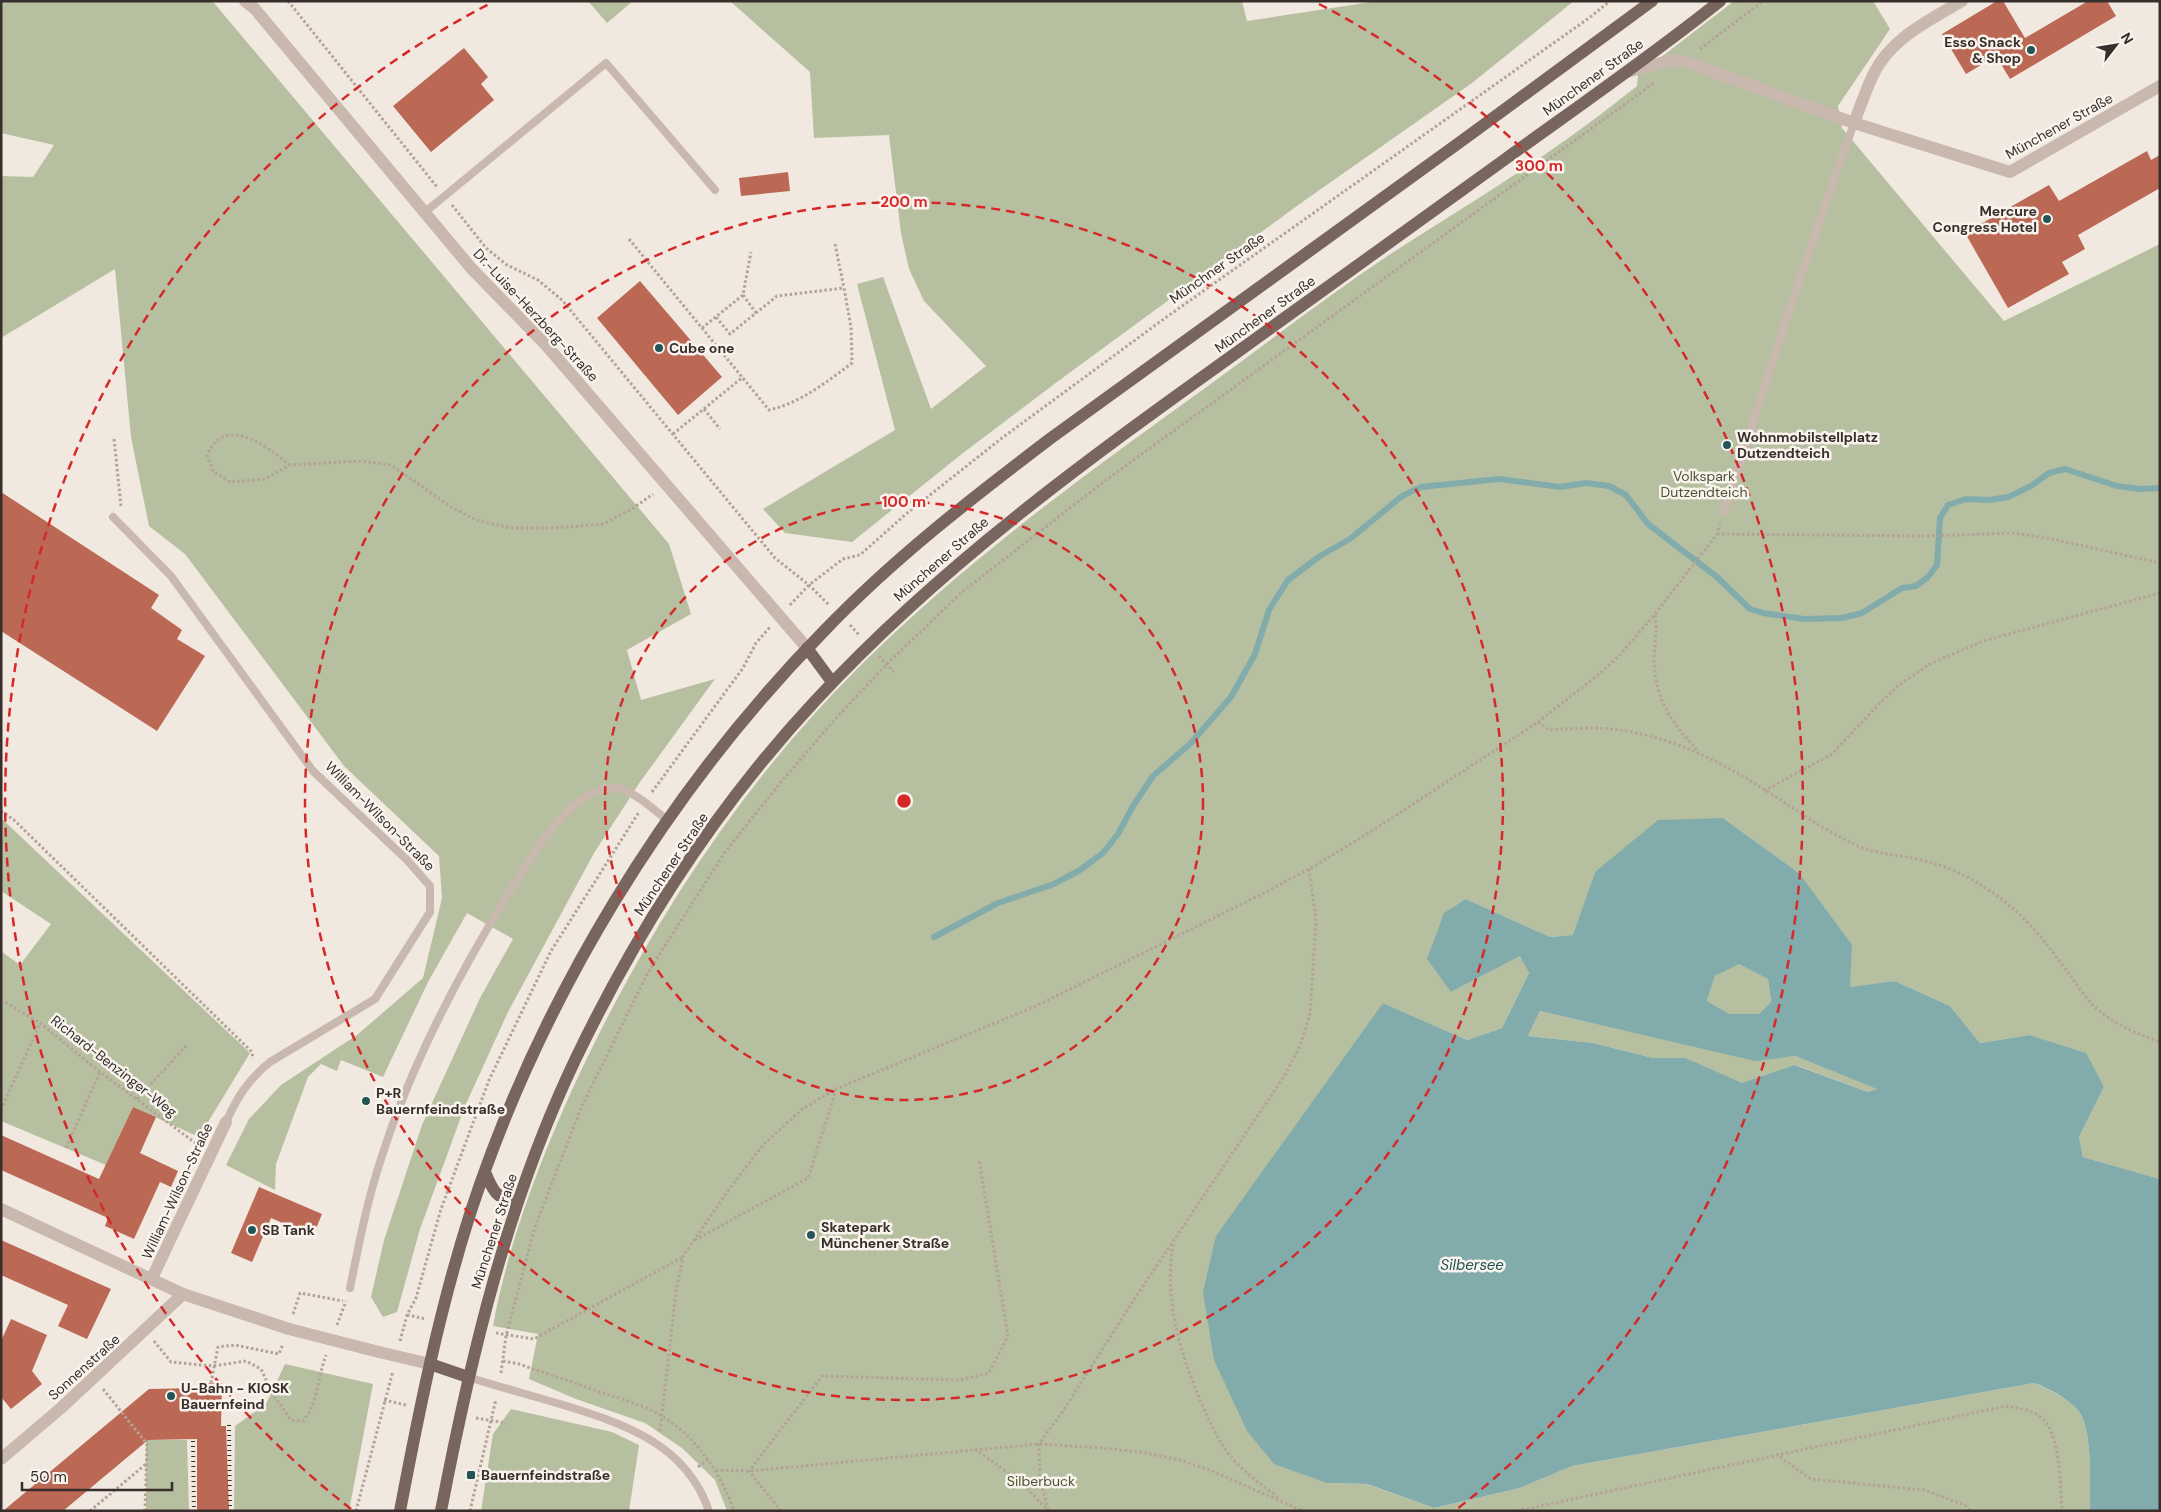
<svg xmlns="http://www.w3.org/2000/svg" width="2161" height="1512" font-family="'DM Sans',sans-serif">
<rect width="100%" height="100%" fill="#f1e8e0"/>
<path fill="#b7bfa1" d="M1,1h211l2,2 455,541 22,70 -64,36 14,50 74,-21 -75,103 -46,71 -86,159 -43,94 -45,123 -23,83 -14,5 -12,-20 13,-57 38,-115 58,-127 33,-59 -46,-26 -39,69 -45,95 -42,-17 -4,11 -16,-7 -13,13 -32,87 -1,26 -49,-25 23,-46 32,-34 76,-50 66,-57 19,-80 -3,-42 -95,-90 -159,-212 -36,-28 -18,-89 -16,-168 -114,69v-162l32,1 21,-32 -53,-12z
M588,1h45l-26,22z
M730,1h512l5,20 131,-20h196l-102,82 -171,120 -244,179 -94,71 -111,89 -67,-9 -22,-24 132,-79 -38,-146 26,-7 48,132 55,-43 -62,-65 -15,-32 -8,-36 -12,-98 -75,3 -4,-66z
M1734,1h139l17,28 -52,77 4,22 162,193 156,-77v935l-77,-22 -4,-20 25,-50 -75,-52 -49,8 -30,-37 -55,-25 -45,7 -51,-115 -76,-55 -128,54 -21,63 -24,2 -84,-38 -15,93 70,-37 8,18 -27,55 -35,12 -84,-37 -56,480 39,1 68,24 86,-20 52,-22 462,-83c16,7 31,14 43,26 17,18 12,77 13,102h-1363l-12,-31 -33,-32 -37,-25 -69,-24 -47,-20 9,-45 -45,-8c18,-100 65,-212 111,-302 66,-129 149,-251 252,-354 105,-105 225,-193 345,-279 64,-46 126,-95 191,-138 59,-38 119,-74 175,-114 24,-17 47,-35 70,-53l1,-11z
M1,818l249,235 -51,84 -66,-30 -27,58 -105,-44v-170l19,14 31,-41 -50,-33z
M1739,963l29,16 3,24 -12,11h-29l-23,-13 8,-25z
M1540,1011l215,49 40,-4 83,33 -10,3 -72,-27 -54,19 -56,-26h-33l-60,-15 -65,-7z
M285,1364l88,20 -24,127h-115l1,-85 31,-22z
M511,1409l101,23 27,13 -10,66h-148l12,-77z
M146,1440h41l2,71h-43z"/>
<path fill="#82acab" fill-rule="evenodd" d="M1723,818l76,55 53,72 -2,42 45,-6 55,25 30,37 49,-8 57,18 18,34 -25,50 4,20 77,22v332h-70c-1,-25 4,-84 -13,-102 -12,-12 -27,-20 -43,-26l-462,83 -52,22 -86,20 -67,-24 -40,-1 -53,-19 -27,-33 -33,-71 -11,-68 13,-56 167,-233 84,37 35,-12 27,-55 -9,-17 -69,36 -24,-33 17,-46 22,-14 84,38 23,-2 22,-63 63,-52zM1739,964l29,15 3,23 -12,12h-29l-23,-13 8,-25zM1540,1011l215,50 40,-5 82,33 -9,3 -73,-27 -53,18 -56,-25h-33l-60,-15 -65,-7z"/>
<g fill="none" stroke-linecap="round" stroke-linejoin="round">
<path stroke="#82acab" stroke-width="6" d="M934,937l64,-34 56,-19 26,-14 23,-17 15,-19 15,-28 20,-30 37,-32 41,-47 24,-43 14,-44 19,-30 32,-24 30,-17 52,-43 19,-9 78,-8 61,8 26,-4 23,3 17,9 22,29 69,53 33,32 13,4 41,6 38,-1 20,-5 40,-25 14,-2 12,-9 9,-12 3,-47 8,-13 18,-6 23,1 19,-3 23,-11 18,-13 16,-4 52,17 24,3 19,-1"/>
</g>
<path fill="#bb6855" d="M1997,1h6l22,37 63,-37h19l9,15 -106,63 -14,-23 -30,18 -24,-40z
M464,48l24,29 -7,7 13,16 -63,52 -38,-46z
M2147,151l4,9 9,-5v33l-82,47 7,14 -23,13 7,12 -61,34 -43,-75 84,-48 10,16z
M788,172l2,19 -49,5 -2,-18z
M640,281l82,96 -44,38 -81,-97z
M1,492l158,103 -8,13 31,22 -5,9 28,17 -48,75 -156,-100z
M133,1107l23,10 -16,36 38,18 -7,16 -11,-5 -26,57 -29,-13 3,-8 -107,-48v-35l98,44z
M259,1187l63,27 -9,22 -42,-18 -19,44 -21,-9z
M1,1240l110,49 -24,50 -29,-13 10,-21 -67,-30z
M11,1319l36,16 -15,36 10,13 -31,25 -10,-12v-56z
M199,1383h23l-1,43h5l3,85h-32v-72l-49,1 -85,71h-60l146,-122 50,-1z"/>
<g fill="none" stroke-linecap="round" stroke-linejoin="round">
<path stroke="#b4a297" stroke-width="3" stroke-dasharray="2.5 2.5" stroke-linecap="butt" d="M288,1l149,186
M1700,49l63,-48
M452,205l34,43 21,17 31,15 24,20 213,258 34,27 20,20
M629,239l140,171c31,-7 58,-28 83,-47l-1,-36 -7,-39 -67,8 -47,38 -14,-17
M835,244l9,44
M743,295l13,18
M702,328l41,-33 8,-43
M704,409l16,20
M673,434l70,-57
M114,439l7,67
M290,465c-17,-13 -53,-44 -74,-23 -4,3 -6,8 -9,13l6,16 17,11 35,-3 25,-14 71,-4 30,4 60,42 25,13 34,8h42l51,-4 29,-15 21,-15
M1717,534l210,2 86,-3 34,5 113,25
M790,605l19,-20 34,-26 17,-4 46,-41 96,-76 159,-117 428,-303 21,-17
M1655,615c3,16 -1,30 -1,46 2,41 18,62 45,91
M850,625l9,10
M879,656l15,16
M1538,722l11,8c15,-1 30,-2 45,-2 48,1 94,18 136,41 43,23 82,56 126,76 22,10 47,10 70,16 30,8 59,24 83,44 20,17 37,38 53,59 13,17 23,36 40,49 17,13 38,22 58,29
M1764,791l68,-37 48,-51 19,-18 31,-21 53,-23 177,-48
M652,792l91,-124 13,-25 14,-16
M1,811l13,9 238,232 1,7
M1,1000l39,23 60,49 98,73
M137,1099l50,-54
M1,1110l39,-87
M66,1148l34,-76
M695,1240l113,-62 28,-88
M1173,1244c-9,54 6,105 27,156 9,20 17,39 31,57 13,16 33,29 49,42
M293,1314l7,-21 43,8
M407,1315l19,4
M337,1325l9,-24
M496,1333l38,6 149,-82
M154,1341l17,21 42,4 33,-5 15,8 11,24 19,27 12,1c15,-17 15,-45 23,-66
M400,1341l7,-26 9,-17 25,-89 48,-129 62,-129 88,-139
M503,1361l16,3c28,10 56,19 84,29 19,6 40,12 57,22 36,21 61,58 74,96
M501,1373l5,-37 29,-109 46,-119 66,-134 78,-122 56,-70 56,-65 50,-53 75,-72 144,-112 548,-397
M211,1383l7,-36 17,-2 44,9 4,-10
M103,1389l44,55 -2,67
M384,1400l22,5
M476,1418l30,5
M660,1431l16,-139 7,-36 47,-68 33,-43 38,-35 35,-21 200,-83 228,-113 45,-24 63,-38 166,-109 60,-47 22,-20 35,-41 62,-80 3,-10
M975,1449l43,31 29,29
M1776,1454l35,25 113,11 41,15 6,6
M698,1467l10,-8
M716,1470l33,1 290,-27 64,4 43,5 34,7 32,11 91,40
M1048,1510l-8,-32 -1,-34 24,-33 66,-104 154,-229 17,-32 10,-32 6,-94 -7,-51
M90,1511l56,-47
M356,1511l37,-140
M470,1511l26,-112
M781,1511l-32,-40 73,-95 138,4 29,-7 19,-37 -29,-177
M1517,1511l489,-105c11,2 23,3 33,10 22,13 21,71 23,95"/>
<path stroke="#c8b8ad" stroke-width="8" d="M424,213l182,-150 109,127
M1724,512l69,-214 61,-175
M113,517l58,59 142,195 94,89 23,26v26l-55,87 -105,63c-23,19 -32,34 -44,60
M350,1288c9,-44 17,-87 31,-129 30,-95 77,-184 129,-268 19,-31 55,-92 92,-102 24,-7 47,17 65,31
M468,1377c31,10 62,18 92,27 62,19 126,39 149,107"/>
<path stroke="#c8b8ad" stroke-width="12" d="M245,1l10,8 216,259 75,77 261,303
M1627,72l42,-11h15l170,62 156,49 150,-86
M1854,123c6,-16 12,-33 19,-48 17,-36 56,-55 89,-74
M1,1209l182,85 106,35
M152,1278l74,-156
M379,1352l51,12
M1,1459l60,-51 122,-114"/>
<path stroke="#78655e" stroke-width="12" d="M807,648l25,34
M485,1172c8,19 11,27 33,30
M430,1364l38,13
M400,1511c19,-100 39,-200 70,-297 70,-215 196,-422 354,-583 69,-72 148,-133 227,-193l416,-301 185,-136
M441,1511c30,-156 66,-309 135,-453 62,-129 142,-253 240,-358 125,-135 272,-241 420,-347 90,-64 179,-129 268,-193 72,-52 146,-103 216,-159"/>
<path stroke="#382e2b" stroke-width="4" stroke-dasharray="1 4" stroke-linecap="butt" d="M229,1425l1,86
M193,1441l1,70"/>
<path stroke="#c8b8ad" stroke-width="12" d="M289,1329l90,23"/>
</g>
<g fill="none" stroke="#d62828" stroke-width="2.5" stroke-dasharray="9 6">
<circle cx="904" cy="801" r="299"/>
<circle cx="904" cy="801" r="599"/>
<path d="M351 1509A898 898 0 0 1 489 4M1319 4A898 898 0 0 1 1457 1509"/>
</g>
<g fill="#245556" stroke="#f9f3ed" stroke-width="2">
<circle cx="2031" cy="50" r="5"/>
<circle cx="2047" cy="219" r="5"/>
<circle cx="659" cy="348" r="5"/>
<circle cx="1727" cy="445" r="5"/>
<circle cx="366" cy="1101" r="5"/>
<circle cx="252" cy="1230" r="5"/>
<circle cx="811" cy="1235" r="5"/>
<circle cx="171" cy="1396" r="5"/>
<rect x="466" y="1470" width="10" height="10" rx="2.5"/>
</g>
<g text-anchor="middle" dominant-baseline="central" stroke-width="5" stroke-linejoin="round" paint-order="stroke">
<g font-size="14" font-weight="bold" fill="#382e2b" stroke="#f9f3ed" text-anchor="start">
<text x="2021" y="42" text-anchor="end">Esso Snack<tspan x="2021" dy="16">&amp; Shop</tspan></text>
<text x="2037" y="211" text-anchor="end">Mercure<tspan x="2037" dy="16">Congress Hotel</tspan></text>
<text x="669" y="348">Cube one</text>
<text x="1737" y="437">Wohnmobilstellplatz<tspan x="1737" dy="16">Dutzendteich</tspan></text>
<text x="376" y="1093">P+R<tspan x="376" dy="16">Bauernfeindstraße</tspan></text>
<text x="821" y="1227">Skatepark<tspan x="821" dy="16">Münchener Straße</tspan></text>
<text x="262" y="1230">SB Tank</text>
<text x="181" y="1388">U-Bahn - KIOSK<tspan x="181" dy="16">Bauernfeind</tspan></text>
<text x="481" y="1475">Bauernfeindstraße</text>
</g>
<g font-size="14" fill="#382e2b" stroke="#f9f3ed">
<text transform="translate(1593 77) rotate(-36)">Münchener Straße</text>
<text transform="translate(2059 126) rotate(-29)">Münchener Straße</text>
<text transform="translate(1217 268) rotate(-35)">Münchner Straße</text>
<text transform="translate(1265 314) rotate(-36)">Münchener Straße</text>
<text transform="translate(536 315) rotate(47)">Dr.-Luise-Herzberg-Straße</text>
<text transform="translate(941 559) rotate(-41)">Münchener Straße</text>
<text transform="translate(380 816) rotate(45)">William-Wilson-Straße</text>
<text transform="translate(671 864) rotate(-56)">Münchener Straße</text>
<text transform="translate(114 1066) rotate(38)">Richard-Benzinger-Weg</text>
<text transform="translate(177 1191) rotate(-65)">William-Wilson-Straße</text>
<text transform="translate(494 1231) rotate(-72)">Münchener Straße</text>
<text transform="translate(84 1367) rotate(-42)">Sonnenstraße</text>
</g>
<g font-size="14" fill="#495431" stroke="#f9f3ed">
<text x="1704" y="476">Volkspark<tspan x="1704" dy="16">Dutzendteich</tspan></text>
<text x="1041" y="1481">Silberbuck</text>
</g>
<g font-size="15" font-style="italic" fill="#245556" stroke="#f9f3ed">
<text x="1472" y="1265">Silbersee</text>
</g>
</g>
<circle cx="904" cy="801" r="8" fill="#d62828" stroke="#f9f3ed" stroke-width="2.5"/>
<g font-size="15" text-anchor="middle" font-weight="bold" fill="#d62828" stroke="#f9f3ed" stroke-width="5" stroke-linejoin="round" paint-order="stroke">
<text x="1539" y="171">300 m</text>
<text x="904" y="207">200 m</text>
<text x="904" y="507">100 m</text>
</g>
<rect width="2161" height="1512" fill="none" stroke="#382e2b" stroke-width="5"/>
<g transform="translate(2116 45) rotate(59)" stroke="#f9f3ed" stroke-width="4" paint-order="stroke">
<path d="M0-4L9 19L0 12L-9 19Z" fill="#382e2b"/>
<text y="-8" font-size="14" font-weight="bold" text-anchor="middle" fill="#382e2b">N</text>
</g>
<path d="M22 1482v8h150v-8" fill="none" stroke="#382e2b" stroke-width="2.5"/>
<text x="30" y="1482" font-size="15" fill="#382e2b" stroke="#f9f3ed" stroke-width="4" paint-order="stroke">50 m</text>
</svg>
